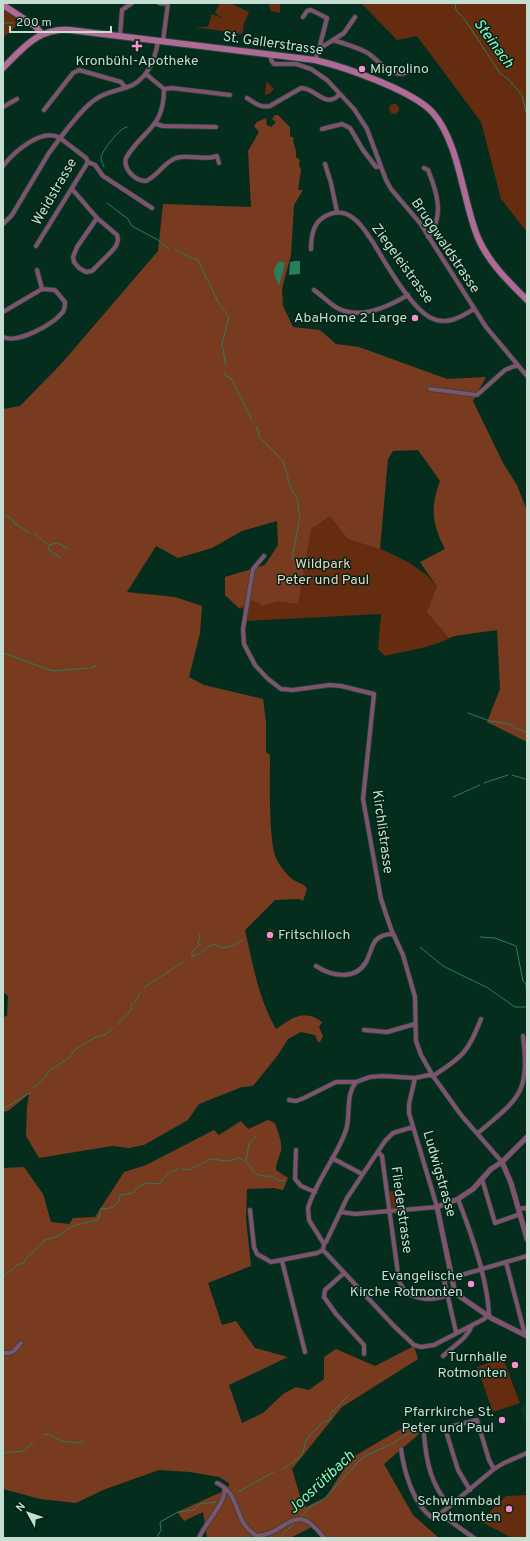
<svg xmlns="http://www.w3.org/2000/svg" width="530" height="1541" font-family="Overpass,sans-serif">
<rect width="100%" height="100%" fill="#042d1e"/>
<path fill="#053725" d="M527,1401v23l-7,-15z"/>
<path fill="#662c0f" d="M220,3h10l19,9 -6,14 1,1 -2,7 -48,-7h14l4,-13 12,5 -9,-6z
M268,3h12v10l-9,-2z
M361,3h166v229l-26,-33 -20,-77 -64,-86 -20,4z
M3,8l18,14 -18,16z
M267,82l7,7 -5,5 -4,1 1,-12z
M389 109a5 5 0 1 1 10 0a5 5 0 1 1-10 0Z
M331,509l48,39 29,14 20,14 15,19 16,36c-14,15 -54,20 -74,25l-7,-7 3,-35 -135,7 2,-11 -9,-2 -14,-13v-18l35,-6 19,-25z
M269,929l5,1 -3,12 -5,-2z
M401,1189l4,20 -15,2 -2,-19z
M503,1358l17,45 -27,9 -16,-45z
M527,1495v43h-15l-32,-17 26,-25z"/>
<path fill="#783b1f" d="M275,115h3l12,12v9l4,2 -1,3 3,10v6l4,3 -1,5 2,5 -3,20h5l-9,15 -3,50 -9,34 1,17 10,21 27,3 16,14 23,3 88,32 39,-2 -13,24 30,62 14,22 10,26v231l-40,-20 13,-33 -3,-59 -43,6 -5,2 -22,-26 10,-25 -17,-25 25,-13c-13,-25 -15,-42 -5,-68l-22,-31 -25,1 -5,8 -8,90 -32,-10 -18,-23 -19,13 -13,75 -21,-3 -15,5 -9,-6 -14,8 -14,-13v-18l40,-12 13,-20 -1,-24 -35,10 -30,17 -34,10 -22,-12 -29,46 48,5 27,9 -2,27 -11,44 15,8 59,14 3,23v30l4,3c0,22 -2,88 7,105 3,6 10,15 15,19 5,4 12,4 15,10l-4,12 -3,-2 -25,1 -30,30c8,35 13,68 31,99 16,-11 28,-21 46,-7l-3,5 4,9 -3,6h-2l-3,-7 -14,-3 -13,7 -10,16 -25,31 -11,1 -43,17 -11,16 -44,25 -15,3 -17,-2 -73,12 -13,-22 1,-29 2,-13 -21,17 -5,1v-95l4,-1 1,-20 -5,-4v-583l17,-3 42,-43 96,-112 5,-47 88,3 -3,-56 11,-19 -5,-6 3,-4 9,-4 1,7 4,2 5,-5 -4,-3z
M268,1120l7,3c2,7 8,20 6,28 -2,7 -5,11 -5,19l12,8 -5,12 -9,-2 -27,1 -1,30 5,47 -43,17 14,42 14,-4 19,27 33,9 -59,28 13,38 21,-10 20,-19 13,-7 13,3 15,-11v-22l12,-8 39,17 39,-20 4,13 -76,48 -50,62 10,34 4,4 20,-10 25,-39 60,-35 8,11 -35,30 29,51 26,23h-114l-12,-16 -1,5 -22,11h-83l-4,-26 -19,9 -7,-9 49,-22 4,-6 -11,-7 -29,-5 -31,-2 -56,20 -27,13 -36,-4 -37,-10v-321l21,-1 19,27 8,28 18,2 4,-6 22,-1 29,-45 22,-7 68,-35 5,5 22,-14 7,8z"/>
<path fill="#2a7d5d" d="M280,261l5,2 -6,23c-4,-10 -9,-16 1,-25z
M295,261h5v13l-11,1 1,-13z"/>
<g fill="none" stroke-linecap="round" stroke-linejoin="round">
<path stroke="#2a7d5d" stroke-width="1" d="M455,3l1,7 9,10 35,53 9,7 13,15 5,21
M3,23h10
M104,167c-1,-3 -3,-7 -3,-10 1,-6 19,-30 26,-30
M107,203l21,16 4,7 26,14 11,9
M175,250c9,3 15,9 23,10l21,44 10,13 -7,27 4,22
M225,373l1,3 5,2 21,42
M256,426l4,12 23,23 8,28 6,9 3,20
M3,515l9,4 2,4 16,10
M35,533l14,13v4l12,8
M49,545l8,-2 12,6
M292,559l7,-37
M3,653l50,18 34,-3
M90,668l6,-2
M468,713l22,8 20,3 4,3
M515,728l12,4
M512,775l13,4
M484,783l24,-8
M453,797l27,-12
M200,933l-2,13 -6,6v5c9,-3 13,-9 22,-13l7,4 12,-2 10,-6
M480,937l15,1 21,8 7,35 3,3 1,17
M420,947l23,19 45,22 27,19h12
M143,988l42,-27
M117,1025l14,-15v-5l5,-4 4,-8
M33,1088l12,-11 4,-6 21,-14 6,-8 18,-11 12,-4 7,-6
M3,1109l27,-16
M246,1160l3,-16 7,-8
M182,1169l7,1 22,-11 16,2 12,-3c19,7 7,20 33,18l7,5 6,-1
M3,1277l14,-12 7,-2c4,-10 15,-14 21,-23l13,-4 14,-10 26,-6 3,-12 6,1 6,-2 6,-6 1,-6 13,-2 6,-7 9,-3 11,1 11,-12 8,-3
M43,1435l5,-1 13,7 19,2 3,-2
M3,1453l20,-2 11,-9
M283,1469l19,-14 5,-17 16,-16 8,-3 -1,-5 20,-20
M238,1492l36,-20
M299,1518l12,-12 12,-6 30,-32c8,-14 29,-18 42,-26 10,-6 20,-13 29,-19
M158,1538v-3l3,-5 -1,-8 18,-10 15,-2 7,-6 16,-2
M279,1538l16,-16"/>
<g stroke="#23493b" stroke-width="5.5">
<path id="minor" d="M159,3l8,1
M303,17l4,-6 4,-1 16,8 -8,31
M120,36l2,-26 10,-7
M333,40l11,-7 11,-16
M163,41l5,-38
M271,54v6l3,4h22l15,5 16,11 27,29 13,20 19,51 5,9 29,34 66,104 41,49
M315,60l4,-11 14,-9c10,3 23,7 33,12 14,8 27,31 45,18
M146,74l18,15c0,40 -21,40 -38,69 -3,11 9,23 20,23 12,-5 17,-18 30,-23 14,-4 27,3 41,-2l2,7
M164,89l8,-1 58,7
M247,98c8,5 13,10 23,8l31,-18c16,0 24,22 39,6
M3,107l14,-8
M44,110l29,-37 6,-3 42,12 5,6
M156,124l7,2 53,1
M322,129l20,-5 8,4 13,22 13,17 5,-1
M88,162l7,3 8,11 49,32
M325,164l6,19 6,29
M3,166c11,-14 39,-39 57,-28l-11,15 -37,62 -9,9
M424,168l4,2c9,22 17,47 0,67
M72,189l25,29 20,17 1,5 -2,6 -5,6 -19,19 -6,1 -7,-4 -5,-6 -1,-5 4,-10 20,-29
M36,246l52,-84 -2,-4 -26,-20c11,-13 22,-30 36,-39 8,-6 19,-8 29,-11 21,-6 30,-27 33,-47
M311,249c0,-12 2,-26 13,-32 10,-6 20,-6 29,1 9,6 15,17 21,26 12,20 37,64 57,74 15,8 30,-1 43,-9
M37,270l5,19
M314,290c7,5 13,11 20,16 23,16 54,1 74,-11
M3,312l39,-23 13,1 10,12c0,4 0,8 -3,11 -10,12 -45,31 -59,24
M430,389l47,6 28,-25 12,-5
M264,556l-11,13 -10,60 1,15 11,21 12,13 14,11 12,1 37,-5 11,1 33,8 -11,105 18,100 10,30 12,26 12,42 1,44 5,14 12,21 28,39 41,47
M316,966c15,10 39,15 50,-4 4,-7 5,-16 10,-22 5,-5 11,-6 17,-6
M364,1030l23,2 28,-8
M289,1100l7,1 8,-3 32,-16h20l14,-5 13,-1 32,2 14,-3 4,1c29,-19 35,-23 48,-57
M478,1133c41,-35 52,-39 45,-97
M296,1150l-1,29 6,7 14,6
M378,1152l4,4 17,125c10,23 36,20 56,12
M332,1158l30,16
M482,1179l13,44 25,-9
M519,1209l6,-1 2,1
M250,1210l4,37 3,7 14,8 46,-9 6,-3
M341,1212l14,2 82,-7 -28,-94v-9l6,-26
M324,1244l-1,6 71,76 20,19 7,2 13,-2 50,-26 5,-5c-2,-37 -18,-81 -31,-115
M324,1244l-15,-24 -1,-12c8,-28 29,-51 38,-78 5,-16 -1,-34 10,-48
M324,1244l2,-2 21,-44 38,-57 8,-8 20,-6
M282,1261l23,91
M506,1262l19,73
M344,1273l-19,17 -1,7 12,17 28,31v9
M456,1332l-12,-52 83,-24
M3,1352c9,4 13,-3 18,-9
M443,1356c10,-10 24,-17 29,-31
M424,1434c2,27 7,52 26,72
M401,1449c3,22 12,56 32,69l7,-4 54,-45 10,-6 23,-10
M217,1483c25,11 15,39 40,53 31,-2 37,-38 67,2
M470,1490l-12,-20 -13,-42 32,-8 12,40 5,9
M440,1514l34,24
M199,1538c5,-14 29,-37 25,-50"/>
</g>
<g stroke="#23493b" stroke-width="6">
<path id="tertiary" d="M527,1137l-25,25 -11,7 -18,20 -15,10 -21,8 18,86 36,25 36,18
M502,1162l9,21 16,56"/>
</g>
<g stroke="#23493b" stroke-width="8">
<path id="secondary" d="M3,5l32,21 7,8
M3,68c21,-21 35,-40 67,-38l245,30c30,7 99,31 118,53 26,29 30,89 45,125 11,25 30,43 49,62"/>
</g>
<use href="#minor" stroke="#7f526d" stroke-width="4"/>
<use href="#tertiary" stroke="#7f526d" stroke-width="5"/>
<use href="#secondary" stroke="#b16a95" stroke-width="6"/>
</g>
<g fill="#f790ce" stroke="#002315" stroke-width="1.5">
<path d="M135 40h4v4h4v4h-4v4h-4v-4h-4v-4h4z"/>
<circle cx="362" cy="69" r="4"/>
<circle cx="415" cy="318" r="4"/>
<circle cx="270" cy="935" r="4"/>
<circle cx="471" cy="1284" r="4"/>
<circle cx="515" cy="1365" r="4"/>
<circle cx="502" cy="1420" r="4"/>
<circle cx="509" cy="1509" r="4"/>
</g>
<g text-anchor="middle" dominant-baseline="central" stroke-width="3" stroke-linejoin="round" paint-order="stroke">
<g font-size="14" fill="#c4ded1" stroke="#002315">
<text transform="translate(273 44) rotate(8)">St. Gallerstrasse</text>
<text transform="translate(55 192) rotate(-60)">Weidstrasse</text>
<text transform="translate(445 246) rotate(56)">Bruggwaldstrasse</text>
<text transform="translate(402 264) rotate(54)">Ziegeleistrasse</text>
<text transform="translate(382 832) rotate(82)">Kirchlistrasse</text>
<text transform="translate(439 1174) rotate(74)">Ludwigstrasse</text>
<text transform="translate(401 1210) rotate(82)">Fliederstrasse</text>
</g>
<g font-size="14" fill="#c4ded1" stroke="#002315" text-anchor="end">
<text x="137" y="61" text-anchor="middle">Kronbühl-Apotheke</text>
<text x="370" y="69" text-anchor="start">Migrolino</text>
<text x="407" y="318">AbaHome 2 Large</text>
<text x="278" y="935" text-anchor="start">Fritschiloch</text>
<text x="463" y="1276">Evangelische<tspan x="463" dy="16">Kirche Rotmonten</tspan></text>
<text x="507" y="1357">Turnhalle<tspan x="507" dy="16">Rotmonten</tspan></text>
<text x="494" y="1412">Pfarrkirche St.<tspan x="494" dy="16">Peter und Paul</tspan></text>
<text x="501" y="1501">Schwimmbad<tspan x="501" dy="16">Rotmonten</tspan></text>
</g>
<g font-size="14" fill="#f6cfbf" stroke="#002315">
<text x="323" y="564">Wildpark<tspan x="323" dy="16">Peter und Paul</tspan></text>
</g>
<g font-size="15" font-style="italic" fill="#88f8c7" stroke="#002315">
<text transform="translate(493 44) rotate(54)">Steinach</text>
<text transform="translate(322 1483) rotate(-43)">Joosrütibach</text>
</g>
</g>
<rect width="530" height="1541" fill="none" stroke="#c4ded1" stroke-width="8"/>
<g transform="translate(28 1513) rotate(310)" stroke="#002315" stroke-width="3" paint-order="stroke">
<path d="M0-3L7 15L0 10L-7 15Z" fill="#c4ded1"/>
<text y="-6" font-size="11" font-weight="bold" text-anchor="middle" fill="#c4ded1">N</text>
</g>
<path d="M10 26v6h101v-6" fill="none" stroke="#c4ded1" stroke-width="2"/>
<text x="16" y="26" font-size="12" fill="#c4ded1" stroke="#002315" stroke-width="3" paint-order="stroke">200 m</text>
</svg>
